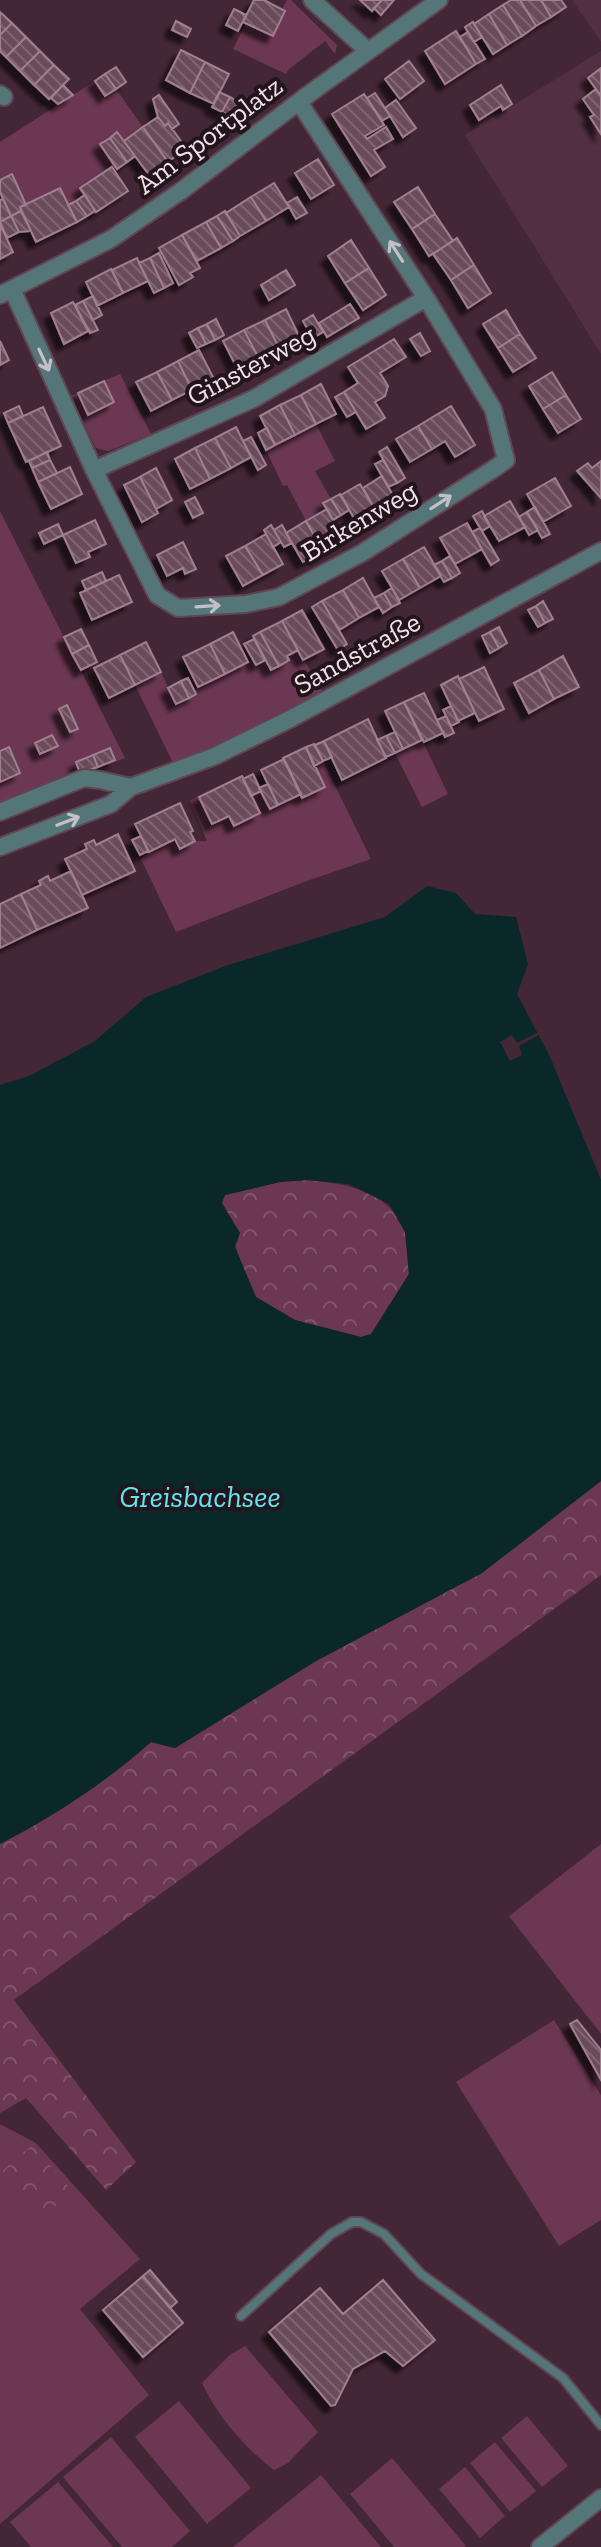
<svg xmlns="http://www.w3.org/2000/svg" width="601" height="2547" font-family="'Zilla Slab',serif">
<defs>
<pattern id="forest-crowns" width="20" height="18" patternUnits="userSpaceOnUse" patternTransform="scale(2)"><rect width="20" height="18" fill="#6b3752"/><path d="M2 6a3 3 0 1 1 6 0M12 15a3 3 0 1 1 6 0" fill="none" stroke="#81546b"/></pattern>
<pattern id="building-back-hatch" width="6" height="6" patternUnits="userSpaceOnUse" patternTransform="scale(2)"><rect width="6" height="6" fill="#6a4b5a"/><path d="M-1 5l2 2M0 0l6 6M5-1l2 2" fill="none" stroke="#806572"/></pattern>
<filter id="shadow"><feDropShadow dx="-7" dy="7" stdDeviation="2" flood-color="#0009"/></filter>
</defs>
<rect width="100%" height="100%" fill="#442736"/>
<path fill="#522f41" d="M572,0h29v42z
M601,51v303l-136,-219z"/>
<path fill="#6b3752" d="M287,0h4l46,45 -2,9 -10,-13 -37,29 -2,4 -53,-25 13,-26 27,13 12,-25 -3,-2z
M95,81l10,15 11,-7 27,38 -19,14 -7,-9 -17,12 14,20 -34,24 5,7 -17,10 -8,-17 -34,17 -14,-31 -12,6v-38z
M120,374l31,60 -43,17 -12,-3 -26,-52 8,-3 11,21 24,-12 -9,-21z
M316,424l19,37 -20,10 16,28 -7,4 3,6 -21,12 -19,-36 -4,1 -17,-36z
M0,511l125,247 -125,49z
M298,650l25,42 -71,38 -79,33 -38,-78 26,-13 15,32 20,-10 -2,-5 4,-2 55,-27 3,5 9,-5 6,10 18,-10 -2,-4z
M422,740l26,54 -26,13 -27,-54z
M323,761l48,98 -67,23 -128,50 -35,-73 8,-7 26,-13 5,10 15,-8h12l-17,-40 8,-5 14,28 17,-8 6,10 24,-13 -8,-17 10,-5 9,18 31,-15 13,-28z
M601,1844v190l-92,-118z
M554,2020l47,75v125l-42,26 -103,-164z
M0,2124l36,19 104,116 -60,50 69,86 -149,129z
M245,2346l73,86 -30,31 -14,7c-30,-23 -56,-53 -72,-87l28,-28z
M179,2401l72,87 -44,36 -72,-87z
M527,2416l41,50 -26,21 -41,-49z
M111,2437l79,94 -18,16h-50l-59,-70z
M495,2442l41,49 -26,21 -40,-49z
M392,2458l74,88 -2,1h-70l-44,-53z
M465,2467l40,49 -25,22 -41,-49z
M321,2475l60,72h-148z
M58,2482l55,65h-82l-21,-25z"/>
<path fill="url(#forest-crowns)" d="M307,1180c39,4 80,9 97,50 4,11 3,31 5,44l-38,60 -10,3 -66,-17 -39,-23 -13,-28 -22,-66 4,-8 55,-13z
M601,1481v94l-587,425 122,162 -30,28 -80,-92 -26,15v-269c53,-28 107,-62 151,-102l24,6 141,-87 166,-88z
M32,2145l40,45 -30,29 -42,-46z"/>
<path fill="#0a2729" fill-rule="evenodd" d="M427,886l29,7 19,21 41,3 12,47 -11,30 33,63 51,123v301l-119,92 -166,88 -141,87 -24,-6c-45,40 -98,75 -151,102v-759l29,-9 66,-35 51,-44 82,-32 157,-48zM307,1180l41,4 41,20 16,28 4,42 -38,60 -10,3 -66,-17 -39,-23 -21,-50 5,-14 -18,-30 3,-8 55,-13z"/>
<path fill="#442736" d="M541,1031l1,2 -23,13 3,9 -12,6 -10,-19 12,-7 5,8z"/>
<path fill="url(#building-back-hatch)" stroke="#a17f8f" stroke-width="2" filter="url(#shadow)" d="M254,0h10l21,11 -12,25 -30,-14z
M360,0h22l-10,11z
M382,0h12l-13,15 -7,-7z
M520,0l16,26 -14,10 -19,-31 8,-5z
M520,0h21l10,17 -15,9z
M541,0h20l5,7 -15,10z
M503,5l19,31 -15,9 -18,-31z
M234,9l12,6 -8,16 -12,-6z
M0,12l12,11 -12,12z
M489,14l18,31 -14,9 -19,-30z
M176,21l15,8 -4,8 -15,-7z
M473,22l9,15 -8,5 -9,-15z
M12,23l14,14 -20,20 -6,-6v-16z
M456,31l20,33 -31,20 -20,-33z
M468,32l17,27 -9,5 -16,-27z
M26,37l14,14 -20,20 -14,-14z
M181,50l24,12 -15,31 -24,-13z
M40,51l14,14 -20,20 -14,-14z
M409,61l15,20 -24,18 -15,-20z
M205,62l24,12 -15,30 -24,-11z
M54,65l15,14 -20,20 -15,-14z
M116,67l10,15 -10,7 -11,-15z
M601,68v28l-13,-18z
M105,74l11,15 -11,7 -10,-15z
M63,85l10,10 -15,9 -7,-6z
M501,85l11,19 -9,6 -2,-4 -22,14 -9,-15z
M596,89l5,7v38l-11,-17 4,-2 -11,-16z
M219,92l11,5 -8,15 -10,-5z
M375,93l15,23 -8,5 -15,-23z
M364,94l20,31 -19,11 2,3 19,-12 7,12 -19,11 11,17 -14,9 -39,-62z
M159,95l20,29 -7,5 -4,-6 -3,3 -7,-9 -5,-18z
M230,97l9,5 -8,14 -9,-4z
M396,100l20,28 -13,9 -18,-29z
M158,117l7,9 3,-3 18,25 -18,14 -25,-35z
M143,127l25,35 -19,13 -25,-34z
M117,132l18,24 -8,6 -17,-24z
M110,138l17,24 -10,7 -17,-25z
M318,159l16,26 -23,14 -16,-26z
M112,167l16,24 -32,21 -16,-24z
M12,174l14,31 -6,2 1,4 -10,5 -11,-24v-12z
M274,183l15,24 -23,14 -15,-24z
M418,187l17,27 -23,15 -18,-27z
M60,188l17,34 -41,20 -16,-35z
M85,195l10,16 -8,5 -11,-15z
M251,197l15,24 -26,15 -14,-23z
M297,197l10,16 -11,6 -9,-16z
M3,199l8,17 -11,6v-22z
M76,201l11,15 -10,6 -9,-17z
M21,211l10,20 -12,1 -8,-16z
M225,211l15,25 -7,5 -16,-25z
M435,214l18,27 -24,15 -17,-27z
M11,216l8,16 -12,6 -7,-16z
M217,216l16,25 -12,7 -15,-26z
M206,222l15,26 -24,13 -15,-26z
M0,224l13,28 -13,7z
M182,235l18,33 -10,5 3,4 -14,8 -20,-37z
M457,238l17,27 -23,15 -18,-26z
M351,240l18,28 -24,15 -17,-27z
M159,253l14,30 -9,5 -14,-30z
M137,258l11,23 -25,12 -11,-23z
M150,258l14,30 -10,5 -15,-30z
M474,265l17,28 -23,15 -17,-28z
M369,268l17,27 -23,15 -18,-27z
M111,269l12,24 -26,13 -11,-24z
M286,270l9,15 -26,15 -8,-15z
M93,296l9,19 -9,5 -10,-19z
M83,301l15,29 -8,3 -15,-28z
M73,302l15,29 -24,13 -13,-31z
M350,304l9,14 -32,19 -8,-14z
M286,309l14,29 -21,10 -14,-28z
M506,310l14,24 -22,14 -15,-24z
M313,315l10,17 -10,6 -10,-17z
M216,319l8,16 -9,5 -8,-16z
M265,320l14,28 -20,11 -15,-29z
M207,324l8,16 -9,4 -8,-16z
M198,328l8,16 -9,4 -8,-15z
M244,330l15,29 -21,11 -15,-29z
M420,333l10,18 -9,5 -11,-17z
M520,334l16,24 -23,14 -15,-24z
M394,339l12,18 -26,16 8,13 -3,10 -10,6 10,16 -19,11 -22,-37 14,-9 -10,-16z
M0,341l9,19 -9,5z
M199,350l15,29 -22,11 -14,-29z
M178,361l14,29 -20,10 -15,-28z
M157,372l15,28 -21,11 -15,-29z
M552,372l14,23 -23,14 -14,-23z
M104,381l10,21 -26,13 -10,-22z
M321,384l15,30 -20,10 -15,-29z
M344,392l12,20 -9,5 -12,-20z
M301,395l15,29 -21,11 -15,-30z
M566,395l15,24 -23,14 -15,-24z
M280,405l15,30 -20,10 -15,-29z
M19,406l4,10 -15,7 -4,-10z
M451,406l24,39 -20,12 -10,-16 -13,8 -14,-23z
M43,407l18,39 -35,16 -18,-39z
M418,426l14,23 -22,13 -14,-23z
M236,427l15,30 -20,11 -16,-30z
M267,428l8,17 -9,5 -8,-17z
M251,437l15,28 -8,5 -15,-29z
M215,438l16,30 -21,11 -15,-31z
M387,447l18,31 -8,5 -18,-31z
M195,448l15,31 -20,10 -15,-30z
M47,452l3,8 -18,8 -3,-7z
M50,460l7,13 -19,9 -6,-14z
M383,460l14,23 -9,4 -13,-23z
M601,461v37l-24,-27 11,-8 4,5z
M70,467l12,27 -31,15 -13,-27z
M156,468l16,32 -16,9 -16,-32z
M382,476l17,30 -19,12 -17,-30z
M140,477l18,36 -16,9 -18,-37z
M555,478l16,28 -28,16 -16,-28z
M360,484l20,34 -20,11 -19,-34z
M340,494l9,16 -8,5 -10,-16z
M195,497l8,16 -10,5 -8,-16z
M331,499l10,16 -8,5 -10,-17z
M510,501l15,26 -26,14 -15,-25z
M535,507l15,27 -8,4 -15,-26z
M327,509l17,30 -21,12 -17,-30z
M482,511l8,15 -8,5 -9,-15z
M527,512l11,18 -9,5 -10,-18z
M95,520l11,24 -18,8 2,5 -14,6 -13,-28z
M306,521l17,30 -20,11 -17,-29z
M467,523l15,26 -27,15 -15,-26z
M58,524l5,11 -19,9 -5,-11z
M271,525l10,17 -8,5 -9,-17z
M282,525l10,18 -8,4 -10,-17z
M480,528l19,32 -8,5 -19,-33z
M266,534l17,30 -20,11 -18,-29z
M183,542l13,27 -11,5 -2,-6 -16,8 -10,-21z
M245,546l18,29 -20,11 -17,-30z
M424,547l17,29 -21,12 -17,-29z
M450,556l10,17 -8,5 -10,-17z
M403,559l17,29 -21,12 -17,-29z
M442,561l10,17 -8,4 -10,-17z
M102,572l4,9 -20,9 -4,-9z
M119,575l13,27 -40,18 -12,-27z
M363,578l16,29 -20,11 -16,-28z
M392,588l8,15 -8,4 -8,-14z
M343,590l16,28 -20,12 -17,-29z
M384,593l8,14 -9,6 -9,-15z
M322,601l25,43 -9,6 -26,-43z
M543,601l10,18 -8,4 -9,-17z
M536,606l9,17 -7,4 -10,-17z
M302,610l22,39 -21,11 -21,-39z
M282,621l16,29 -11,6 2,4 -10,6 -19,-34z
M499,627l8,16 -8,5 -9,-16z
M81,629l8,16 -17,9 -8,-17z
M233,632l15,30 -23,12 -15,-30z
M260,632l19,34 -8,4 -18,-34z
M490,632l9,16 -9,5 -8,-17z
M254,639l11,21 -9,5 -12,-21z
M146,642l15,30 -26,13 -15,-30z
M210,644l15,30 -27,13 -15,-30z
M89,645l8,17 -16,8 -9,-16z
M120,655l15,30 -26,13 -15,-30z
M563,656l16,31 -25,12 -15,-29z
M484,667l20,42 -25,12 -20,-42z
M539,670l15,29 -25,14 -15,-30z
M458,676l17,37 -17,8 -17,-36z
M188,678l8,16 -7,4 -8,-17z
M181,681l8,17 -13,6 -8,-16z
M424,693l19,40 -19,9 -20,-40z
M404,702l18,38 -19,9 -18,-38z
M67,705l11,24 -8,3 -11,-23z
M451,706l8,16 -8,4 -8,-16z
M446,716l8,17 -9,4 -8,-17z
M368,719l18,39 -44,22 -18,-39z
M395,732l8,17 -8,4 -9,-17z
M52,735l6,11 -18,8 -5,-11z
M386,736l9,17 -9,4 -9,-17z
M324,741l8,16 -9,4 -8,-16z
M314,744l9,17 -9,5 -8,-19z
M9,747l11,26 -20,9v-31z
M306,747l19,40 -23,11 -19,-40z
M110,748l5,12 -17,7 -5,-12z
M93,755l5,12 -18,6 -4,-11z
M284,759l17,35 -23,11 -17,-35z
M253,774l8,17 -10,5 -8,-17z
M242,776l18,37 -26,13 -5,-10 -17,8 -13,-27z
M268,784l10,21 -8,4 -11,-21z
M180,803l13,28 -3,1 5,9 -15,8 -5,-10 -26,13 -14,-28z
M118,834l17,37 -53,24 -17,-36 22,-10 -2,-5 9,-4 2,5z
M141,836l7,15 -8,4 -8,-15z
M71,871l17,37 -51,22 -16,-36 20,-9 -2,-4 9,-5 2,5z
M21,894l16,36 -37,18v-44z
M577,2020l24,30v30l-31,-56z
M150,2270l27,32 -7,6 -27,-32z
M143,2276l40,47 -40,34 -40,-47z
M383,2280l52,60 -32,26 -18,-15 -32,18 -18,36 -4,1 -62,-74 51,-44 23,26z"/>
<g fill="none" stroke-linecap="round" stroke-linejoin="round">
<g stroke="#604553" stroke-width="12">
<path id="service" d="M241,2316l90,-82 21,-12h9l23,12 37,40 142,104 38,47"/>
</g>
<g stroke="#604553" stroke-width="20">
<path id="minor" d="M312,0l56,51
M0,94l4,3
M12,289l82,181 63,125 21,13 68,-4 33,-7 83,-44 133,-85 11,-8 -13,-51 -67,-111 -127,-196
M0,295l111,-56 70,-48 128,-97 130,-94
M94,470l159,-71 173,-101
M0,812l84,-34 16,2 31,7
M0,847l111,-43 20,-17 84,-31 77,-38 309,-167"/>
</g>
<g stroke="#604553" stroke-width="20">
<path id="tertiary" d="M540,2547l61,-49"/>
</g>
<use href="#service" stroke="#557679" stroke-width="8"/>
<use href="#minor" stroke="#557679" stroke-width="16"/>
<use href="#tertiary" stroke="#557679" stroke-width="16"/>
</g>
<defs><path id="oneway-shaft" d="M-6 0H5M1.5-3L5.5 0L1.5 3" fill="none" stroke-width="1.6" stroke-linecap="round" stroke-linejoin="round" transform="scale(2)"/></defs>
<g stroke="#c4c0c7">
<use href="#oneway-shaft" transform="translate(396 251) rotate(-123)"/>
<use href="#oneway-shaft" transform="translate(44 360) rotate(65)"/>
<use href="#oneway-shaft" transform="translate(441 502) rotate(-33)"/>
<use href="#oneway-shaft" transform="translate(208 606) rotate(-4)"/>
<use href="#oneway-shaft" transform="translate(68 821) rotate(-21)"/>
</g>
<g text-anchor="middle" dominant-baseline="central" stroke-width="8" stroke-linejoin="round" paint-order="stroke">
<g font-size="28" fill="#f3e0e9" stroke="#22151c">
<text transform="translate(209 135) rotate(-37)">Am Sportplatz</text>
<text transform="translate(251 365) rotate(-28)">Ginsterweg</text>
<text transform="translate(359 521) rotate(-31)">Birkenweg</text>
<text transform="translate(357 653) rotate(-29)">Sandstraße</text>
</g>
<g font-size="30" font-style="italic" fill="#60e5ef" stroke="#22151c">
<text x="200" y="1497">Greisbachsee</text>
</g>
</g>
</svg>
